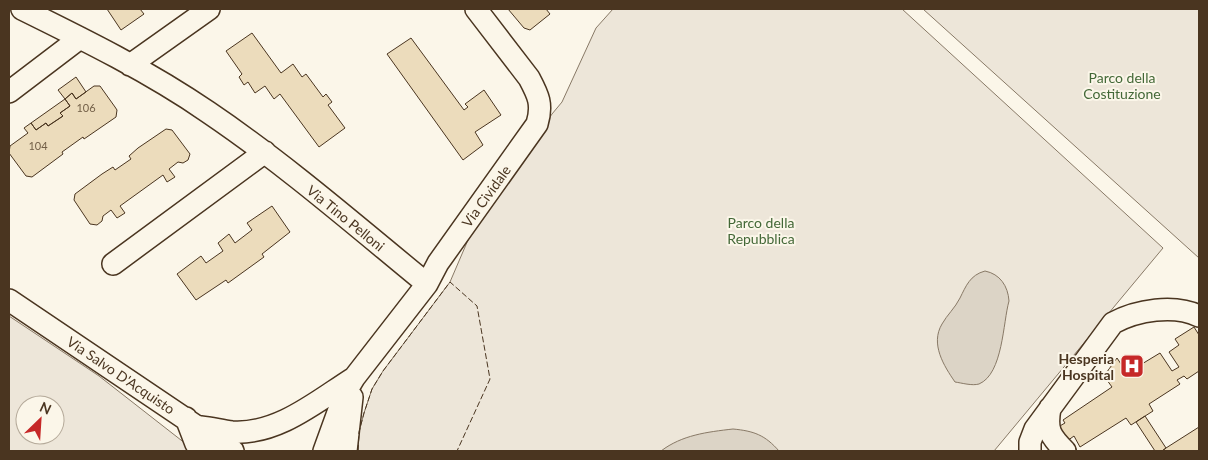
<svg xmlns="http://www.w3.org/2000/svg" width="1208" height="460" font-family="Lato,sans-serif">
<rect width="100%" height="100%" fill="#fbf6e9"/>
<path fill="#ede6d9" stroke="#887966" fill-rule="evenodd" d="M613,9h289l261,239 -169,203h-636l1,-19 5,-19 8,-24 11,-18 67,-89 18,-42 84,-126 10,-12 34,-74z
M923,9h276v249z
M9,316l90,60 96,75h-186zM25,405h30v30h-30z"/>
<path fill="#dcd4c6" stroke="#887966" d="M985,271c15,3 23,15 24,30 -6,21 -6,73 -30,83 -7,2 -17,-1 -24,-2 -11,-16 -25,-38 -13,-58 5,-9 13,-16 18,-26 6,-12 10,-23 25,-27z
M733,429c21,2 32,6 46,22h-118c21,-16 46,-19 72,-22z"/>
<path fill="#ecdcbc" stroke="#4a3520" d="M107,9h33l4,5 -23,16z
M508,9h38l4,5 -20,16 -6,-2z
M252,33l29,40 12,-9 9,13 4,-3 17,23 3,-3 6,8 -4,3 17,23 -26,19 -39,-53 -6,5 -9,-13 -10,7 -7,-11 -4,3 -5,-8 3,-3 -16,-23z
M411,38l53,72 4,-3 -3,-3 19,-14 17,25 -26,17 8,13 -20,15 -76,-106z
M76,77l10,15 -10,7 -4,-6 -7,6 -7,-9z
M94,86h6l15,21 2,3 -1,7 -32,22 -1,-2 -21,15 1,2 -31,23 -6,-1 -17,-23 1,-7 18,-13 -4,-5 7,-5 5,7 10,-7 2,3 15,-10 -3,-3 10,-7 -5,-7 7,-6 4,6z
M65,99l5,7 -10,7 3,3 -15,10 -2,-3 -10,7 -5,-7z
M166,129l6,1 18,24 -2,6 -5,3 -5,-1 -9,7 6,8 -8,5 -4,-7 -43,31 5,7 -8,5 -6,-8 -8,6 -1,5 -5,4 -7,-1 -16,-24 1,-6 27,-20 11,-7 2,3 16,-11 -2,-3 9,-8z
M272,206l18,26 -28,22 2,3 -36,26 -2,-3 -30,20 -19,-26 24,-18 5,7 17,-12 -5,-8 11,-9 6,9 17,-13 -5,-7z
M1194,327l5,8v36l-12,8 -3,-3 -7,4 3,4 -31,20 4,7 -22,14 -5,-7 -46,29 -6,-11 -7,5 -9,-14 7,-4 -2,-3 49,-33 -8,-11 13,-18 10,15 33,-20 12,18 7,-4 -10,-15 10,-7 -4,-6z
M1145,416l21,32 -4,3h-7l-19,-29z
M1199,427v24h-37l4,-3z"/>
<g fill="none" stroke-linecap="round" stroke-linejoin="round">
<g stroke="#4a3520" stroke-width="24">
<path id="minor" d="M22,9c63,31 128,63 186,103 77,52 147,113 219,172
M130,65l79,-56
M9,92l71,-54
M113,264l152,-112
M9,300l224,151
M1050,408c-4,22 0,28 15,43
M186,418l10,26 10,7
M201,427c11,1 21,4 31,5 45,3 84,-30 120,-53
M324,451l21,-58 9,-15 73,-94 11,-21 99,-139c6,-20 1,-29 -8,-46l-53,-69
M346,451l6,-54
M1030,451v-9l5,-13 78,-106c24,-13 61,-19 86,-7"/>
</g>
<use href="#minor" stroke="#fbf6e9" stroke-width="21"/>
<path stroke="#4a3520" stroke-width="1" stroke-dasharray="6 2.5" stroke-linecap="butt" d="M358,451l1,-19 5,-19 8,-24 11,-18 67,-89 27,24 13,73 -33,72"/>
</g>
<defs>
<g id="hospital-square" transform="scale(1.25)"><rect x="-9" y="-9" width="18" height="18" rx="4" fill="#c62828" stroke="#fbf6e9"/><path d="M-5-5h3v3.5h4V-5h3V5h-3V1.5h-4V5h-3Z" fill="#fff"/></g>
</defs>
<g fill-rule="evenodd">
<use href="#hospital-square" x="1132" y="366"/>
</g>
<g text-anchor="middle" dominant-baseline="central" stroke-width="4" stroke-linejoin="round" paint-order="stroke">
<g font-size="11" fill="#725f47">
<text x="86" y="107">106</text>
<text x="38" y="145">104</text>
</g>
<g font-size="14" fill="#436837" stroke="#fbf6e9">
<text x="1122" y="77">Parco della<tspan x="1122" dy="16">Costituzione</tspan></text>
<text x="761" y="222">Parco della<tspan x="761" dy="16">Repubblica</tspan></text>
</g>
<g font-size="14" fill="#4a3520" stroke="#fbf6e9">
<text transform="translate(486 196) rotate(-54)">Via Cividale</text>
<text transform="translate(346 218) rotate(39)">Via Tino Pelloni</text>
<text transform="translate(121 375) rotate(34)">Via Salvo D'Acquisto</text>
</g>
<g font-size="14" font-weight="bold" fill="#4a3520" stroke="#fbf6e9" text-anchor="end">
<text x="1114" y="358">Hesperia<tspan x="1114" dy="16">Hospital</tspan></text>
</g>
</g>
<rect width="1208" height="460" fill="none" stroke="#4a3520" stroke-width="20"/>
<g transform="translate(40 420) rotate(25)"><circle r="24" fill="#fbf6e9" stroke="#b4a999"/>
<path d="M0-4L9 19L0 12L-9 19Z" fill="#c62828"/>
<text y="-8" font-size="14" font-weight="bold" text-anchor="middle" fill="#4a3520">N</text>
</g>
</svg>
